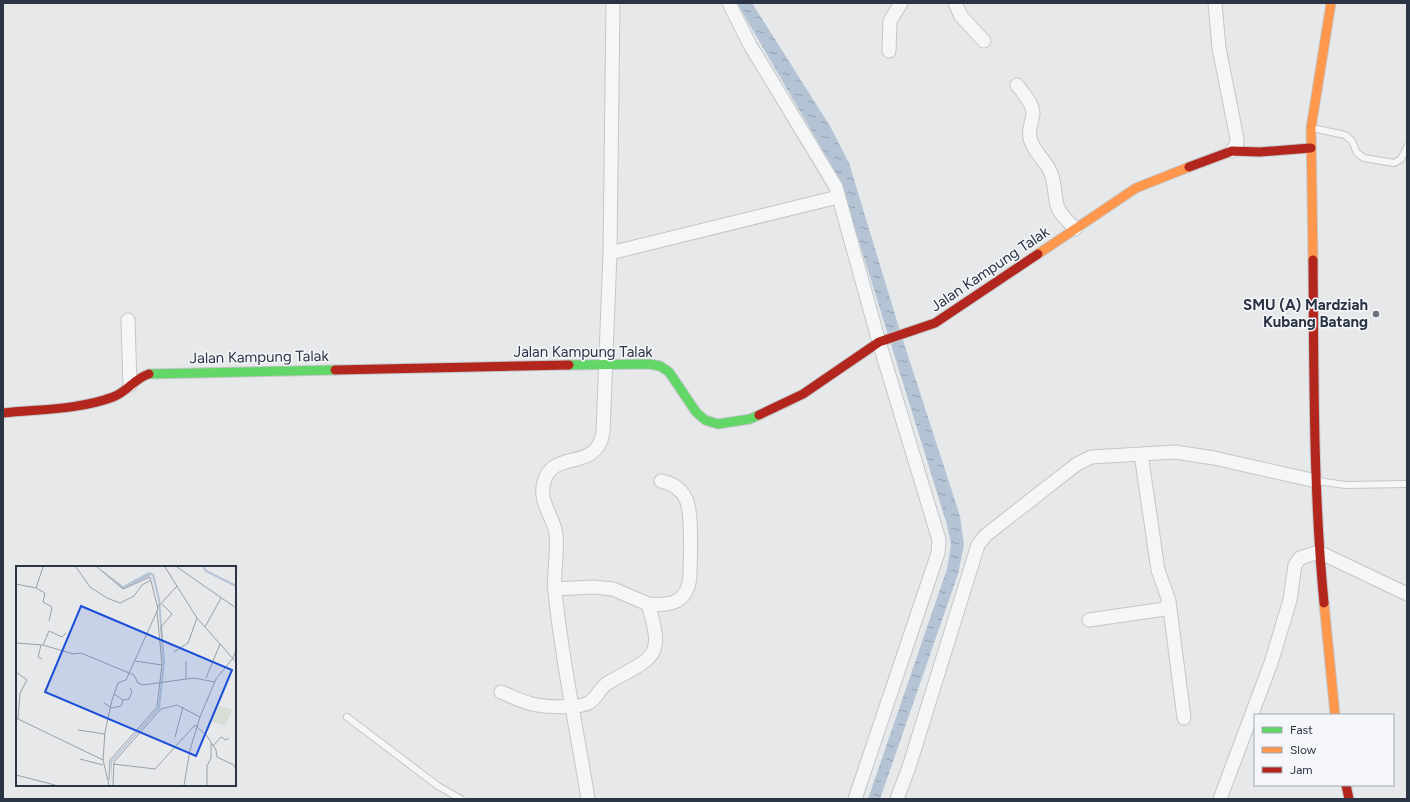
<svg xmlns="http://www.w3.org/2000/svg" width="1410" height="802" font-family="Figtree,sans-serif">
<defs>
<pattern id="water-ripples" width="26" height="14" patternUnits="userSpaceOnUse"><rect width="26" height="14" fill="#b4c4d5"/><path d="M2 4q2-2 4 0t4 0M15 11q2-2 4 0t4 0" fill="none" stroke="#93a0af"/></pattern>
</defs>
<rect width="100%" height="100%" fill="#e6e8ea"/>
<path fill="url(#water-ripples)" d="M737,3h15l78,123 19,37 51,168 60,185 4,29 -6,29 -78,225h-12l79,-230 4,-24 -4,-20 -107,-345z"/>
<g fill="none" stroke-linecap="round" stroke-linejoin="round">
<g stroke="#c4c6c8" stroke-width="8">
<path id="lane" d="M1312,128l33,7 7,6 5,12 7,5 30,5 7,-4 6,-12
M1318,481l27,4 62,-1
M347,717l91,69 23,13"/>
</g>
<g stroke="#c4c6c8" stroke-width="15">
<path id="street" d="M729,3l21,42 86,142 43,155 60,198 -1,13 -83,246
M955,3l6,13 23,25
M1215,3l4,45 18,91v4l-5,8
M889,51l1,-30 11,-18
M1017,85c6,8 16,18 16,29 -1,8 -5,15 -3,24 3,13 13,20 19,31 8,14 4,30 10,41 4,7 11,13 16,19
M610,253l228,-56
M128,320l2,65
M1141,454l17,116 11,31 15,117
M648,604c23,2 39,-1 42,-27 0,-18 3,-63 -4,-78 -5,-10 -14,-16 -25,-18
M1089,620l76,-11 4,-8
M501,692c10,4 21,10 31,12 12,3 48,5 58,-2 8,-5 9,-15 21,-21 45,-25 53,-24 37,-77l-35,-15 -20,-2 -38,2
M588,799c-11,-69 -26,-137 -33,-207 -2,-19 3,-38 1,-58 -2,-17 -18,-32 -12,-52 9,-34 53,-9 59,-50l7,-179 3,-250
M897,799l12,-32 69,-222 8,-10 91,-71 14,-7 84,-5 39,6 102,23
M1220,799l51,-136 19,-63 5,-35 5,-7 19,-6 88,42"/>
</g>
<g stroke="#c4c6c8" stroke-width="11">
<path id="fast" d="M569,365l80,-1 11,2 9,6 27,40 9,8 13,4 32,-5 9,-4
M149,374l186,-4"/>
</g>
<g stroke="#c4c6c8" stroke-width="11">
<path id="slow" d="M1038,254l98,-66 53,-21
M1313,260l-2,-132 20,-125
M1324,603l11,112"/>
</g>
<g stroke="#c4c6c8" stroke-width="11">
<path id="jam" d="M1189,167l43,-16 28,1 51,-4
M1313,260c1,114 0,229 11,343
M335,370l234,-5
M3,413c36,-4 75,-3 110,-16 14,-5 22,-19 36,-23
M759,415l44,-21 76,-52 56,-19 103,-69
M1346,785l3,14"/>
</g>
<use href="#lane" stroke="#f5f6f7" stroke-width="6"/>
<use href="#street" stroke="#f5f6f7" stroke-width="13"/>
<use href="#fast" stroke="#63d668" stroke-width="9"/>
<use href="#slow" stroke="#ff974d" stroke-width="9"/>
<use href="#jam" stroke="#b3261e" stroke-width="9"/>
</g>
<circle fill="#6c737f" stroke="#f4f6f9" stroke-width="1.5" cx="1376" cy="314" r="4"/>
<g text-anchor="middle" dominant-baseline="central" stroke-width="3" stroke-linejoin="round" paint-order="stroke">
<g font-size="15" fill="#2b3445" stroke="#f4f6f9">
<text transform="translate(990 269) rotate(-34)">Jalan Kampung Talak</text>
<text x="583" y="352">Jalan Kampung Talak</text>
<text transform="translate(259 357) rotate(-1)">Jalan Kampung Talak</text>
</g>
<g font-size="15" font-weight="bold" fill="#2b3445" stroke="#f4f6f9" text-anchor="end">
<text x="1368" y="305">SMU (A) Mardziah<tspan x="1368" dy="17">Kubang Batang</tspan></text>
</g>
</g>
<g transform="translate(16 566)">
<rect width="220" height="220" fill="#e6e8ea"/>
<path d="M201,139l15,5 -7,16 -15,-5z" fill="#d6ded6"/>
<path d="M82,1l25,19 26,-14 5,2 6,25 5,63 -5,46 -48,54v23l-1,-24 47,-53 5,-44 -5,-65 -6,-24 -29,14z" fill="#b4c4d5"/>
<path fill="none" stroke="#b4c4d5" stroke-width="2" d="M187,1l3,4 30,15"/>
<path fill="none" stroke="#9ba0a8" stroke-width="1" d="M27,1l-7,21 9,5 -2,9 9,5 -3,14M60,1l14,20 17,11 13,5 14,-7 8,-11 9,-5M81,1l26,22 27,-12 8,32 -32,71 -8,3 -6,17 -7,32 -2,28 6,25M149,1l32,51 39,44M161,1l59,41M0,18l20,4M141,42l20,-22M189,61l16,-29M146,72l-1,-11 11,-13 -10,-10M0,77l27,2 30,9 8,-1 53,22 4,8 5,2 51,-7 21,4M25,79l-3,12 4,2M27,79l6,-14 13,6 4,-4M158,86l14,-9 9,-25M119,95l27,4M0,106l11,8 -7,13 -2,26M190,112l14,-34M170,113v-18M107,134l6,-1 3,-8 -2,-3M88,137l8,5 9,-2 2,-6 -9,-6M0,152l87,42M62,164l27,4M159,171l8,-30M197,180l8,-9 5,3 3,-2M64,193l23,6M97,198l42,5 40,-44 12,11 9,14 1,7 17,8 2,4M0,209l39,10M93,214l1,-20 47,-53 5,-43 -5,-53M97,219l1,-23 47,-53 16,-4 23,12M168,219l6,-35 10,-33 16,-38 17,-21 3,-8M191,219v-19l4,-8v-15"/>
<path fill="#1d4ed8" fill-opacity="0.15" stroke="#1d4ed8" stroke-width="2" d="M65,40l151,64 -36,86 -151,-64z"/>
<rect width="220" height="220" fill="none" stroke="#2b3445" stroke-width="2"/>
</g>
<rect width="1410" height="802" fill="none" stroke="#2b3445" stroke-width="8"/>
<rect x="1254" y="714" width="140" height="72" fill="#f4f6f9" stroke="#a4a8b1"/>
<rect x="1262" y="727" width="20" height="6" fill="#63d668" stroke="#a4a8b1"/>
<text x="1290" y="734" font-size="12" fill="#2b3445">Fast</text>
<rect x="1262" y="747" width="20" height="6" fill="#ff974d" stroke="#a4a8b1"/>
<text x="1290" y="754" font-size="12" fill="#2b3445">Slow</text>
<rect x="1262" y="767" width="20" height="6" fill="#b3261e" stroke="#a4a8b1"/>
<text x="1290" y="774" font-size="12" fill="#2b3445">Jam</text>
</svg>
